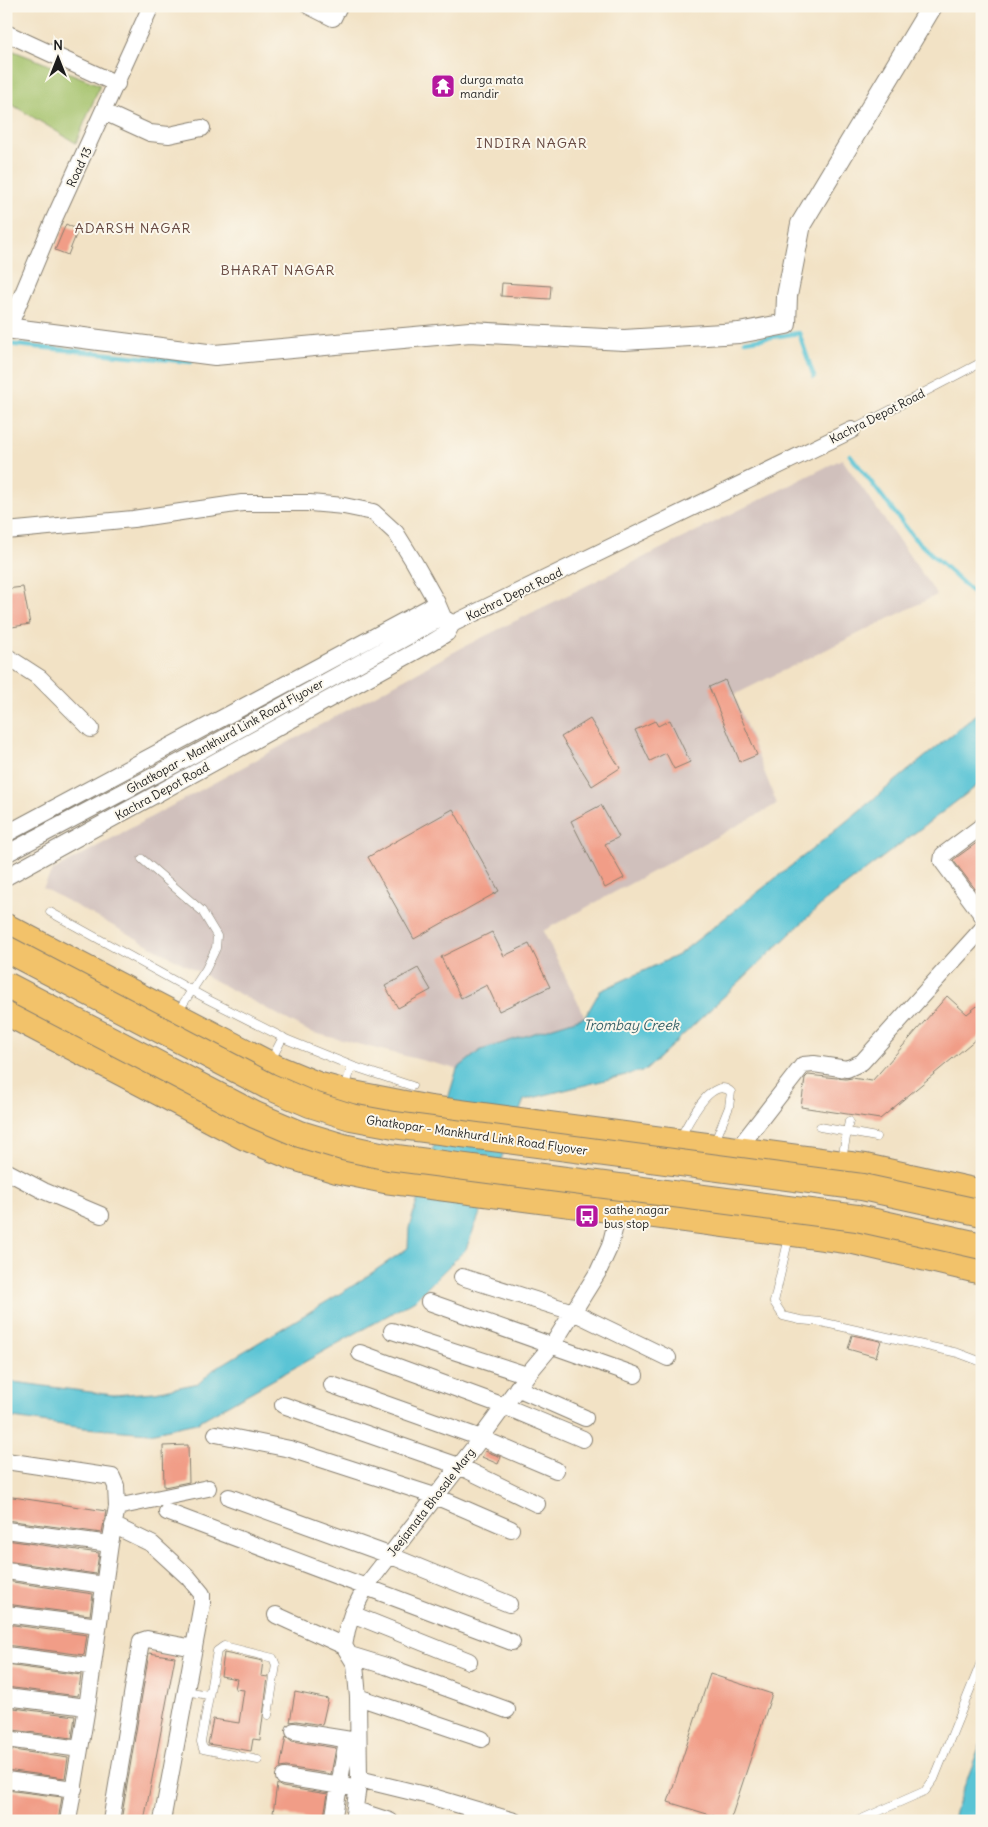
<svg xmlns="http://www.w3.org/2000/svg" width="988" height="1827" font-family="Delius,sans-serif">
<rect width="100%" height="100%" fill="#fbf7ec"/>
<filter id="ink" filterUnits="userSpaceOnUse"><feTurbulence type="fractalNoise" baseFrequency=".02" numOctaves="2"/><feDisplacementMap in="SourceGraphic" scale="10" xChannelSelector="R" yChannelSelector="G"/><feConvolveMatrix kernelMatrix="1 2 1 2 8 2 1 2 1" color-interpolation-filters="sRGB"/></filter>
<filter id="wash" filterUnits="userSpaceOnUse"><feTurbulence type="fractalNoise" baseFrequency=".0096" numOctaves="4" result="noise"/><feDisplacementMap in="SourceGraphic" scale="20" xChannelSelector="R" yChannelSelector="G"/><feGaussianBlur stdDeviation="1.12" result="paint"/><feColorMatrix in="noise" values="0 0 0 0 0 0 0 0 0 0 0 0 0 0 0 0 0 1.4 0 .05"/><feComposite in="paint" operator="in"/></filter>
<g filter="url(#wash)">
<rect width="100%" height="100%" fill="#f2e2c5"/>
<path fill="#d0c0bc" d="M842,459l95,136 -203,100 43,109 -234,127 42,86 -104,33 -24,19 -147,-37 -267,-144 9,-17 413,-225z"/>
<path fill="#a3c169" stroke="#606e42" d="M6,48l94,37 -24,58 -70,-42z"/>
<path fill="#5ac4d5" stroke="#3b7078" d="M982,710v72l-157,119 -179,169 -122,30 -58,149 -51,51 -219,123 -46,10 -66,-5 -78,-11v-36l107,14 42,-3 44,-9 14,-13 138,-83 57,-39 1,-20 48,-159 24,-19 104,-33 15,-26 78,-36 132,-104z
M982,1740v81h-29l3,-13z"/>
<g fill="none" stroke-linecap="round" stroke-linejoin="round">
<path stroke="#5ac4d5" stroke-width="4.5" d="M745,341l54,-8 15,44
M6,344l185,18
M850,455l65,84 67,62"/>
</g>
<g id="blocks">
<path fill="#f19d87" d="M66,224l12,6 -10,25 -13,-5z
M502,283l49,3 -1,13 -49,-3z
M23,587l7,37 -24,4v-39z
M725,680l32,75 -17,7 -31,-75z
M590,719l30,49 -28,18 -31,-49z
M670,720l20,42 -16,7 -8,-16 -16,8 -15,-31 20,-9 3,5z
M601,805l18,32 -14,7 19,34 -19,10 -34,-67z
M453,809l46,82 -85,48 -46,-82z
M982,839v59l-29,-38z
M492,932l12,24 25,-12 21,43 -51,24 -12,-26 -26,13 -20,-41z
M418,968l13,22 -33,18 -13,-22z
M947,996l20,18 15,-12v32l-102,85 -79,-12 4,-29 3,-3 38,4 6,-1 20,3z
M852,1335l29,6 -5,16 -28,-8z
M188,1445l1,37 -25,5 -1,-41z
M485,1451l16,6 -3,7 -16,-7z
M6,1496l100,15 -4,22 -96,-13z
M6,1540l93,13 -3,21 -90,-13z
M6,1581l87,13 -3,21 -84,-11z
M6,1624l81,11 -3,20 -78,-10z
M149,1653l26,4 -31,164h-23z
M224,1653l39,8 -2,15 7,1 -8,63 -7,-1 -2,12 -43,-7 5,-25 26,4 5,-33 -9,-1 2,-10 -16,-3z
M6,1665l75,10 -3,21 -72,-9z
M710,1674l62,20 -42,127 -62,-19z
M295,1692l33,7 -6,26 -26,-4 -6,1z
M6,1707l69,9 -3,22 -66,-9z
M286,1736l6,5 44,7 -5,26 -45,-7 -6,1z
M6,1749l62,9 -3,20 -59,-8z
M277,1784l5,3 46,7 -5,27 -50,-8z
M6,1790l56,7 -4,24h-34l-18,-3z"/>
</g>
</g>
<g filter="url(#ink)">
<use href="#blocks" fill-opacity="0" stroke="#877f70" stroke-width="1"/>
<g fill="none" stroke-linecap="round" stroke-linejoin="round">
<g stroke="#877f70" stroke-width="9">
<path id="service" d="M852,430l130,-68
M142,859l60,52 15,25 -1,12 -10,21 -29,44
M50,912l159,88 79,40 64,26 -7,22
M270,1062l13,-25
M352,1066l60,20
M820,1127l56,10
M680,1138c8,-14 31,-64 51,-46l-2,15 -15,37
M842,1159l7,-38
M789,1237l-15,65 9,14 17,4 21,2 137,31 24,9
M186,1691l22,4
M258,1760l-55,-11 -2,-7 16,-91 7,-5 49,12 3,7 -8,50
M857,1821l68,-30 9,-12 48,-119"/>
</g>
<g stroke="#877f70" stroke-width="18">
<path id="minor" d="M309,6l24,12 6,-12
M6,33l111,51
M104,112l46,21 19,2 33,-7
M8,329l46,-110 97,-213
M6,531l127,-12 109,-16h68l34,3 29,6 23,21 18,29 23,41 6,14 9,7
M6,656l34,22 51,51
M982,826l-39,29 -1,6 40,54
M6,834l431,-231
M6,854l187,-99 250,-138
M6,877l423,-233 18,-11 5,-9 400,-194
M737,1150l66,-85 11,-1 33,5 15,-7 120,-133
M6,1171l38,20 57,24
M462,1277l111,35 95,46
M429,1302l206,73
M392,1331l135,44
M360,1353l144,53 79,33
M332,1385l149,53 75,32
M517,1388l68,30
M283,1405l176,61 78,38
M216,1434l74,15 145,47 76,33
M6,1461l106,16 4,9 1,21 -7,37 -23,163 -19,114
M229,1497l160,58 120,49
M117,1507l91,-19
M167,1512l345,130
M113,1525l39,19 36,33 14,17v10l-40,217
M6,1530l104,14
M6,1571l98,14
M6,1614l85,11
M352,1614l117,47
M276,1615l68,31
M6,1655l82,11
M350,1655l36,11 121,44
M6,1697l81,10
M358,1697l124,42
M294,1731l63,10
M6,1739l74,10
M284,1777l64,10
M359,1779l74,18 81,24
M6,1780l68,9
M356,1810l34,11
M111,1821l30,-180 6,-2 47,9
M333,1821l14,-81
M353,1821l6,-42 -1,-82 -3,-33 -11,-18 3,-16 5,-16 14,-28 109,-140 52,-71 26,-31 45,-72 12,-26 9,-36"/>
</g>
<g stroke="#877f70" stroke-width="22">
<path id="tertiary" d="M6,328l209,27 255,-23 154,8 115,-7 47,-9 1,-28 14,-72 131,-218"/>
</g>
<g stroke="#877f70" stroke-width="28">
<path id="trunk" d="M6,927l270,141 41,17 26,7 87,17 435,58 117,26
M6,1012l239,125 46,19 46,14 48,10 469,61 128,30"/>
</g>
<use href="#service" stroke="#fff" stroke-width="8"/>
<use href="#minor" stroke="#fff" stroke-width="16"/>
<use href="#tertiary" stroke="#fff" stroke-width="20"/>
<use href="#trunk" stroke="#f2c26a" stroke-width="26"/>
<g stroke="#877f70" stroke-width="28" stroke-linecap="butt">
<path id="trunk-bridge" d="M6,949l262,137 42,18 41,13 43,8 468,62 120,26
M6,985l249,130 45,19 43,13 46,10 468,61 125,28"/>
</g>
<use href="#trunk-bridge" stroke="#f2c26a" stroke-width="26"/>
</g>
</g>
<defs>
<g id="temple-square" transform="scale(1.25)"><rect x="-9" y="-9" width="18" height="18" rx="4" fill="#b5179e" stroke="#fbf7ec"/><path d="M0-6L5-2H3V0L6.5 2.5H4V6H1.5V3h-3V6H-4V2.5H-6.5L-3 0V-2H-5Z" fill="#fff"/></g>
<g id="bus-square" transform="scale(1.25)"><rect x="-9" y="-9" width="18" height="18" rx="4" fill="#b5179e" stroke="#fbf7ec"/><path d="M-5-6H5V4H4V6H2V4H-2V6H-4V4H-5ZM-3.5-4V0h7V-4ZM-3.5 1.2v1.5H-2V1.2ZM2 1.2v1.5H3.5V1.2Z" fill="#fff"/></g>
</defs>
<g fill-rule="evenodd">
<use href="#temple-square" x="443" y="86"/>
<use href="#bus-square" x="587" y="1216"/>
</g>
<g text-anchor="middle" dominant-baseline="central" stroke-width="4" stroke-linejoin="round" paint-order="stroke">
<g font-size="12" fill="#1c1c1c" stroke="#fbf7ec" text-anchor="start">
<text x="460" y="79">durga mata<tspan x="460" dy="14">mandir</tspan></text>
<text x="604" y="1209">sathe nagar<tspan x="604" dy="14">bus stop</tspan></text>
</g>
<g font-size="12" fill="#1c1c1c" stroke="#fbf7ec">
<text transform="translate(79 167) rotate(-65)">Road 13</text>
<text transform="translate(877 416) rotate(-27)">Kachra Depot Road</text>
<text transform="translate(514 594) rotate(-26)">Kachra Depot Road</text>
<text transform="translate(225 736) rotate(-29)">Ghatkopar - Mankhurd Link Road Flyover</text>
<text transform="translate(162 791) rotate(-29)">Kachra Depot Road</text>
<text transform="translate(477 1135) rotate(8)">Ghatkopar - Mankhurd Link Road Flyover</text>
<text transform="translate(431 1502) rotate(-52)">Jeejamata Bhosale Marg</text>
</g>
<g font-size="14" letter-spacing="1" fill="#674941" stroke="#fbf7ec">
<text x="532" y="143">INDIRA NAGAR</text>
<text x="133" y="228">ADARSH NAGAR</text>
<text x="278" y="270">BHARAT NAGAR</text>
</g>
<g font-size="14" font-style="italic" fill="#355f66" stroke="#fbf7ec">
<text x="631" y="1025">Trombay Creek</text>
</g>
</g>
<rect width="988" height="1827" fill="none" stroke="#fbf7ec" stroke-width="25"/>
<g transform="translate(58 58)" stroke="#fbf7ec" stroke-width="4" paint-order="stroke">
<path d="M0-4L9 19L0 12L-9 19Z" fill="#1c1c1c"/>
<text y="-8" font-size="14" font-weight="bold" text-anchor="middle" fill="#1c1c1c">N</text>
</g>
</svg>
